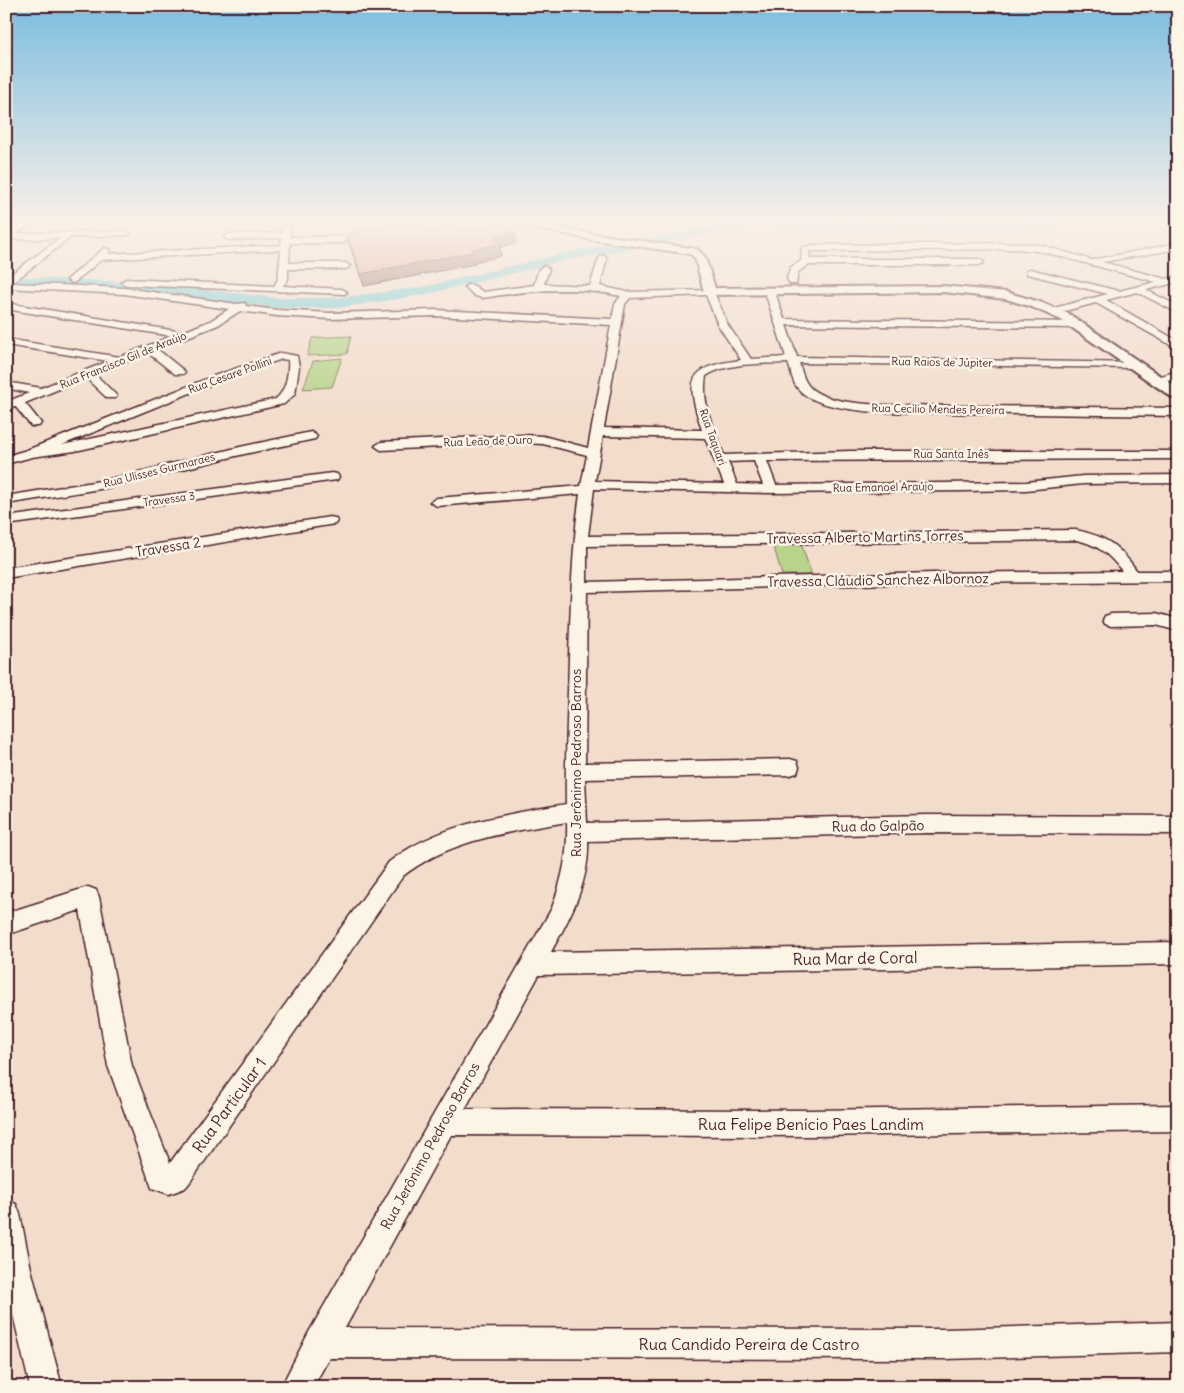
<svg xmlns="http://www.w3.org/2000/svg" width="1184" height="1393" font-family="Delius,sans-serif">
<rect width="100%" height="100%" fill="#f2ddcc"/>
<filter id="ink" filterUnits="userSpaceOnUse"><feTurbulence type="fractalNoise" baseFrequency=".02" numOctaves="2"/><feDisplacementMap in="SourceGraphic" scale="10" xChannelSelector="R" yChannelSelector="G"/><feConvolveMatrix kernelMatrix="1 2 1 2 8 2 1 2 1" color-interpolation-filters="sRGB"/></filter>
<g filter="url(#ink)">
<path fill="#b8d48c" stroke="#817a5c" d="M351,336l-4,18 -40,2 5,-18z
M342,358l-10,29 -29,2 10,-28z
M772,541h28l12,34h-30z"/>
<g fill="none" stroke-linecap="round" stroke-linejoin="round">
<path fill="#7acbd3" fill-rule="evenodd" d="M736,223h325l-1,3 -9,2 -242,3 -46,-6 -195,35 -145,35 -86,13h-59l-134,-17 -119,-6 -19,-4v-8l19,4 119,6 134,15h59l86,-11 145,-35z"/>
<g stroke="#4a1f2b" stroke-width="3">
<path id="minor" d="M283,223h8l-1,14h53l4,3 -4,3h-53l-1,20h57l4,3 -4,3h-58v10l-5,7 59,3 5,3 -2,2 -219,-9 -5,-3 5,-3 148,7 4,-7 3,-29 -180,10 -26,22 -3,1 -5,-3 37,-32 7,2 -3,4 173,-9 1,-7 -54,2 -4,-3 4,-3 54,-1z
M1171,223h7v2h-6z
M126,231l4,2 -1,2 -58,2 -59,46 112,5 113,16 8,-1 1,3 31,4 53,3 106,-3 176,9 3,-15 6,-8c-45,-10 -93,-6 -138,2l-8,-2 -10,-9 2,-2h6l10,7 51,-7 5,-16 5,-3 5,3 -5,15 46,2 9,-28 4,-3 4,3 -7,28 27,6 86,-2 15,35 23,34 35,-2 -21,-65 5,-3 5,3 9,27 293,3 5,3 -5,3 -291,-3 11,32 343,6 1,2 -5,3 -337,-5c2,6 4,14 7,19 10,20 58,22 78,23l294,3v8l-304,-4c-21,-2 -65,-6 -78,-26 -4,-6 -5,-16 -8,-23 -23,1 -62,-1 -82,13 -5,28 8,55 18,79l126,-4h328v8l-411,2 9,24 250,-3 57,-6 95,-1v8l-95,1 -57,6 -63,1 -192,2 -177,-4 -6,47 488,-6c32,7 43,16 61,41h41v10l-244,2 -347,9 -2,171 205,-4 7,2 2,6 -2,6 -7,2 -205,4 2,44 340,-8 251,1v18l-251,-1 -339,8c2,40 -18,77 -37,111l627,-10v22l-639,11 -74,134 346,1 367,-5v26l-367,5 -360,-1 -106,193 601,1 232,-7v30l-232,7 -617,-1 -16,29h-32l28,-55 243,-424c11,-31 16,-54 15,-86 -57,10 -117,17 -164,54l-213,306 -5,6 -16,6 -17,-6 -44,-122 -28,-156 -74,25v-22l82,-26 8,3 3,7 33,169 38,97 219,-301c50,-39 116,-47 177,-58 -1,-49 2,-99 3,-148 2,-55 3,-108 11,-162l-143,12 -7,-4 7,-4 144,-12 6,-31 -44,-11 -20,-1 -142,7 -6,-4 6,-4 142,-7 20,1 45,12 23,-123 -175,-9 -106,3 -53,-3 -37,-5 -22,14 -61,24 26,21 2,2 -2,2h-8l-27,-21 -53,21 22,22 -2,2h-8l-21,-20 -61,25 16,20 -2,3h-8l-16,-20 -9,3v-7l23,-9 -23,-5v-6l35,6 68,-27 -103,-16v-6l114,18 52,-21 -166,-27v-6l177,29 27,-11 19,-12 -105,-15 -118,-6v-10l54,-40 -54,2v-6zM706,295l12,30 23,35c-56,7 -55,20 -39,70l-98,-2 21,-124 5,-6zM603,436l102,2 19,46 -129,-3zM754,461l9,24 -26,-1 -9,-22zM1076,540c21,4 33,14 46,31l-188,2 -347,9v-36z
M1019,243l25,3 48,14 86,-17v6l-76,13 64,17 12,-3v6l-32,8 32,16v7l-41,-21 -31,8 72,41v8l-82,-46 -43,11 -3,-1v-4l58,-15 -81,-20v-4l3,-1 89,22 37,-9 -112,-30 -25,-3 -207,2h-3l1,8h170l4,3 -4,3h-172l-10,7 -2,12h-6l-3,-6 4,-11 10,-6 1,-13 10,-3z
M281,353l16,3 2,11 -4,27 -11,10 -209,47 -43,6 -26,7v-8l21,-6 187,-74zM282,359l6,1c1,14 -2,30 -12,39l-214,46 160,-65z
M1178,371v7l-20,5 -6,-3 2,-2z
M311,432l6,4 -2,3 -75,16 -134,33 -100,16v-8l100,-16 134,-33z
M332,473l5,1 2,3 -2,3 -331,45v-8z
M330,517l5,1 2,3 -2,3 -329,54v-10z
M1156,613l22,6v12l-22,-6 -45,1 -6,-2 -2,-4 2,-4 6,-2z
M6,1200l10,4 4,10 11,55 31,118h-32l-24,-102z"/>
</g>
<g stroke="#4a1f2b" stroke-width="4">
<path id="tertiary" d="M21,223h12l-27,17v-8z
M522,223h18l48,10 109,16 8,8 10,31 228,-2 63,6 34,10 29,12 109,74v11l-5,-1 -112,-78 -29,-13 -26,-8 -63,-7 -233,3 -6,-3 -9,-34 -5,-4 -102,-15 -61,-13z"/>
</g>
<use href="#minor" fill="#fcf5e5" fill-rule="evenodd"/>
<use href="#tertiary" fill="#fcf5e5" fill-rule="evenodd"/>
</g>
<path fill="#bc8e7d" stroke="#4a1f2b" d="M445,226h33l37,6 1,11 -16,4 1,9 -27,6 1,2 -111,22 -14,-39 -3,-12z"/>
<path fill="#997466" stroke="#4a1f2b" d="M515,232l1,11 -16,4 1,9 -27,6 1,2 -111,22 -3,-12 111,-24 22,-13z"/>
<path fill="#dba591" stroke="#4a1f2b" d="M401,223h41l3,3 13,-3h17l3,3 25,-3 12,9 -21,5 6,7 -28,6 1,2 -112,22 -14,-39 8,-1 -1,-3z"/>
</g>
<linearGradient id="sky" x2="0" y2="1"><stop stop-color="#7cbde0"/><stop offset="0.53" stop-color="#f9f0e8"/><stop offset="1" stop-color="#f9f0e8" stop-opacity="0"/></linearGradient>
<rect width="1184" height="418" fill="url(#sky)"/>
<g text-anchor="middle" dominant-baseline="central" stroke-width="5" stroke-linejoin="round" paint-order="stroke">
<g font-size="11" fill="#4a1f2b" stroke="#fcf5e5">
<text transform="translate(123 360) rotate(-22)">Rua Francisco Gil de Araújo</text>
<text transform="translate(942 362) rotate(1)">Rua Raios de Júpiter</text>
<text transform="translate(230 375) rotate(-20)">Rua Cesare Pollini</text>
<text transform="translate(938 409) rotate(1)">Rua Cecílio Mendes Pereira</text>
<text transform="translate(713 437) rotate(70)">Rua Taquari</text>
<text transform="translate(488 441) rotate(-2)">Rua Leão de Ouro</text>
<text x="951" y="454">Rua Santa Inês</text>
<text transform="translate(159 470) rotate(-14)">Rua Ulisses Gurmaraes</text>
<text transform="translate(883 487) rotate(-1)">Rua Emanoel Araújo</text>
<text transform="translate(169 499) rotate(-8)">Travessa 3</text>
</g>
<g font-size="14" fill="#4a1f2b" stroke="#fcf5e5">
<text transform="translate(865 537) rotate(-1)">Travessa Alberto Martins Torres</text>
<text transform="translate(168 547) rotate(-9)">Travessa 2</text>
<text transform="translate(878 580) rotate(-1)">Travessa Cláudio Sanchez Albornoz</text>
<text transform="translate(576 763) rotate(-90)">Rua Jerônimo Pedroso Barros</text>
<text transform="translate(878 826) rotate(-1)">Rua do Galpão</text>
<text transform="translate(430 1146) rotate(-61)">Rua Jerônimo Pedroso Barros</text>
</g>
<g font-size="16" fill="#4a1f2b" stroke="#fcf5e5">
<text transform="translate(855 958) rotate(-1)">Rua Mar de Coral</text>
<text transform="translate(229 1105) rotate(-54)">Rua Particular 1</text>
<text x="811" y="1124">Rua Felipe Benício Paes Landim</text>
<text x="749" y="1344">Rua Candido Pereira de Castro</text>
</g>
</g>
<rect width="1184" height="1393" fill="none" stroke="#fcf5e5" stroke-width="25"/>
<rect x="12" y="12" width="1159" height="1368" fill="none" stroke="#4a1f2b" stroke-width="2" filter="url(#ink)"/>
</svg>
